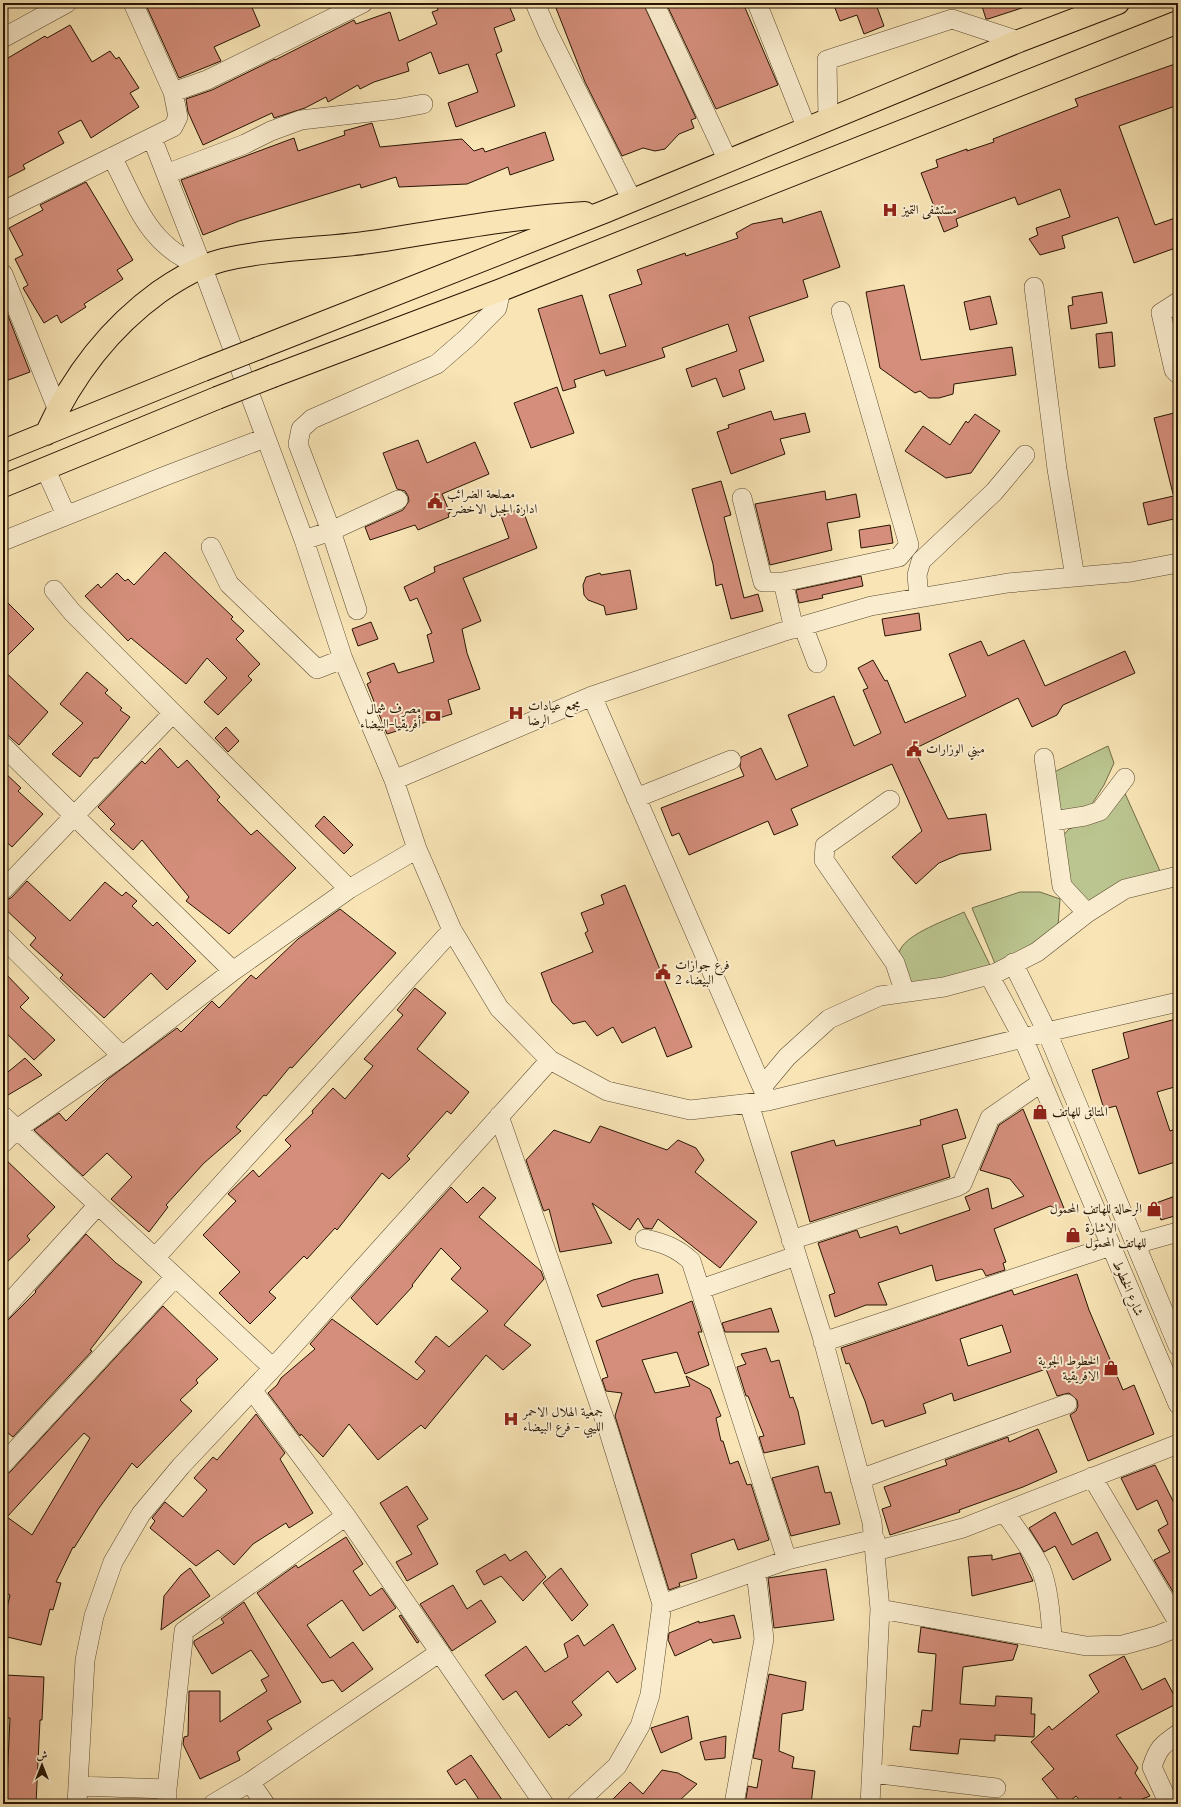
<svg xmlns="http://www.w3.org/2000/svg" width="1181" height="1807" font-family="Cardo,Amiri,serif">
<rect width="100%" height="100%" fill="#f8e4b5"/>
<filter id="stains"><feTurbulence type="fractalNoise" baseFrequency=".005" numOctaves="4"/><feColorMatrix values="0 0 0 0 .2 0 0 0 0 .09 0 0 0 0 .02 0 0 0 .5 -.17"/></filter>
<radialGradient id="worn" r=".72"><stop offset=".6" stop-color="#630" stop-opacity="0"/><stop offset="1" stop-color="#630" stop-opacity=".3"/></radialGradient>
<path fill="#bbc58f" stroke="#716d48" d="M1108,746l6,17 -10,22 -14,22 -22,7 -13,-7 -7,-32z
M1123,789l37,82 -73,32 -27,-30v-34l9,-10 27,-9z
M1020,892h20l20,7 -2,27 -43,30 -19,10 -24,-58z
M964,912l27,55 -70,21 -20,-10c-1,-8 -4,-20 -1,-28 8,-17 47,-30 64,-38z"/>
<path fill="#d48e7b" stroke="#271502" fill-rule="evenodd" d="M145,3h105l10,23 -46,21 7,14 -42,17z
M436,3h72l7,17 -21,8 8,23 -6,3 19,52 -59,21 -8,-24 30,-11 -10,-28 -29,10 -8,-22 -24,11 2,8 -35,11 -14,7 -2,-4 -30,17 -2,-5 -21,11 -31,10 -2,-5 -69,32 -15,-33 -2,-13 26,-9 63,-31v1l79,-40 2,4 34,-12 9,29 38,-17 -5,-12 6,-2z
M554,3h89l53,115 -5,2 3,8 -15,6 -14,15 -10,2 -12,-3 -21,8 -37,-74z
M666,3h77l35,82 -62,24z
M833,3h52l-8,4 7,19 -20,8 -7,-19 -17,6z
M981,3h47v3l-40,13h-2z
M70,25l22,37 18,-11 6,8 3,-2 20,31 -9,5 9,14 -48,31 -10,-18 -23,12 6,11 -41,22 2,4 -22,11v-119l42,-25 2,2z
M1175,64l3,7v34l-59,21 36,99 23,-8v30l-44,16 -16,-46 -56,19 3,12 -25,7 -11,-16 9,-4 -2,-7 34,-11 -10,-28 -42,16 -3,-8 -59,22 2,7 -14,6 -23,-59 17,-6 -2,-7 31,-11v2l27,-9 -1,-3 85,-33 -3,-7z
M372,123l8,24 82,-8 12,12 9,-3 2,4 60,-20 9,28 -44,15 -2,-8 -41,17 -68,3 -3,-10 -35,11 -1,-4 -121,37 -36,14 -22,-55 113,-42 4,13 47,-16 -1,-4z
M86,182l47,78 -16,10 6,9 -39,25 2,3 -25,16 -4,-8 -13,8 -21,-35 5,-3 -13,-26 8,-4 -14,-27 34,-18 -3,-5z
M821,211l19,56 -37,13 5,17 -59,20 15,44 -25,9 6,19 -22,8 -7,-19 -24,9 -6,-18 51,-18 -9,-27 -66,24 3,9 -59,19 -2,-6 -30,10 2,7 -13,4 -25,-82 44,-14 18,59 26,-8 -17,-51 33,-11 -5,-14 48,-17 1,3 52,-18 -2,-5 16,-9 30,-6 1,5z
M904,285l17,75 91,-13 4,28 -62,9 -1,10 -14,4h-10l-9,-7 -5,2 -35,-25 -14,-76z
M1102,292l5,31 -36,6 -3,-23 5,-1 -1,-8z
M990,296l7,28 -27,6 -6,-28z
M3,303l27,69 -27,10z
M1112,332l3,34 -16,2 -3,-34z
M557,387l17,46 -43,15 -17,-45z
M771,411l3,9 31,-7 5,19 -30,7 5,15 -54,20 -14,-42 12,-4 -1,-3z
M1178,412v81l-5,1 -19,-76z
M975,414l25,17 -29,42 -25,5 -41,-27 18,-25 27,19 16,-24 2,2z
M418,440l9,23 48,-21 14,32 -47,20 8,19 -2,1 1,3 -31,13 -3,-5 -45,15 -5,-13 38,-17 6,-9 -1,-5 -3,-5 -8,-2 -14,-36z
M721,481l10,34 -7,2 20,81 14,-4 5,17 -32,8 -9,-35 -6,2 -3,-22 -21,-75z
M825,491l1,9 30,-6 4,23 -33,6 5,27 -62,15 -15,-61z
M1178,495v23l-30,7 -5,-22z
M522,508l15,40 -74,30 18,43 -19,8 5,24 13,36 -32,11 4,14 -65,20 -20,-50 4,-2 -4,-9 27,-10 4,10 36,-11 -7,-27 5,-2 -15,-35 -7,3 -6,-14 31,-15 -1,-5 75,-29 -8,-22z
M890,525l3,18 -32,5 -2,-18z
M165,552l68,65 -2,2 13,12 -8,8 24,25 -12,12 4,4 -34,35 -14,-13 23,-24 -20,-20 -21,26 -55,-46 -3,3 -43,-45 13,-12 3,4 16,-15 8,8 3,-2 6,6z
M630,570l7,39 -31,6 -2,-9 -16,-6 -4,-5 -1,-10 3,-8 14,-4 1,2z
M861,576l2,10 -41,9 1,3 -24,5 -3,-13z
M3,598l31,31 -31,31z
M919,613l2,17 -36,6 -3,-17z
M371,622l7,17 -20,7 -6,-17z
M1024,640l21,46 80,-35 10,22 -72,32 -6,10 -25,12 -14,-29 -104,51 34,70 38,-5 5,36 -31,4 -21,9 -23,21 -24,-27 30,-26 -30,-67 -101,45 7,16 -24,10 -6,-14 -79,34 -10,-22 -7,3 -11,-28 83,-32 -4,-9 1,-10 20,-9 15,32 32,-14 -20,-51 46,-19 20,50 27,-13 -18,-43 5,-2 -10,-20 15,-8 12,21 2,-1 18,43 61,-27 -17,-42 32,-13 7,15z
M3,670l45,42 -29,33 -16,-14z
M87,672l21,18 -3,3 17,15 -2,2 10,7 -32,41h-4l-14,19 -28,-23 31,-31 -23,-19z
M226,727l13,14 -11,11 -13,-14z
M160,748l18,20 9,-8 33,37 -3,3 34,35 6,-5 39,38 -67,66 -43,-33 3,-4 -47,-57 -9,10 -23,-21 5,-5 -17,-17 44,-46 3,3z
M3,771l18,17 -3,3 25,23 -31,33 -9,-8z
M324,816l29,29 -9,9 -29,-28z
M27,881l43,40 35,-39 17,14 4,-4 11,9 -5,5 21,20 4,-4 39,39 -29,29 -16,-17 -47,45 -44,-40 3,-3 -33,-30 6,-7 -33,-31v-6l8,-3z
M625,885l67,162 -25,10 -12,-30 -33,16 -9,-16 -16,9 -12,-15 -12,3 -21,-22 -11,-29 52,-21 -8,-19 3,-2 -7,-18 23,-9 -3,-9z
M340,909l56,44 -104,115 -2,-1 -24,29 -2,-1 -28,32 5,4 -37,32 -38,42 2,2 -19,25 -38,-33 21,-22 -25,-24 -24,23 -49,-46 25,-17 7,8 42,-42 69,-51 4,4 31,-31 7,7 32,-33 5,4 42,-40z
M3,971l26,27 -9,9 35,33 -21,20 -31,-30z
M415,988l31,25 -29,36 52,43 -18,22 -4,-3 -40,45 3,3 -21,20 -7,-6 -45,57 -2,-2 -28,31 -3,-3 -35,36 7,6 -26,26 -31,-31 21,-21 -37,-37 33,-34 -8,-7 25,-24 6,7 32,-31 -6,-6 28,-27 -1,-2 21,-23 12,11 28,-33 -9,-7 39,-44 -6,-5z
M1176,1019l2,7v60l-21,6 13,39 8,-3v33l-39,13 -23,-68 -12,3 -12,-39 37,-12 -6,-25z
M25,1058l17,17 -39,23v-22z
M957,1109l9,29 -24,7 8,32 -140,45 -19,-70 43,-12 2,6 85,-21 -1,-5z
M1023,1109l43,104 -16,-7 -56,23 12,33 -3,1 2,7 -19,6 -3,-6 -2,-1 -45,12 -4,-16 -54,18 9,22h-21l-31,12 -6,-22 6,-2 -17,-50 39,-13 3,8 37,-12 3,8 70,-24 -5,-13 23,-9 4,21 32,-13 -14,-17 -30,-9 19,-45z
M600,1126l67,24 11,-10 18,8 8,12 -9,12 62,50 -37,46 -62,-49 -6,10 -8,-1 -6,-10 -8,12 -38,-27 20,40 -52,9 -11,-43 -5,2 -1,-2 -17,-49 28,-30 36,13z
M3,1157l52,50 -28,29 3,4 -27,26z
M451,1187l16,16 16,-16 13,11 -17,19 62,54 3,8 -40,46 27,20 -28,25 -17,-15 -61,74 -4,-4 -43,35 -29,-36 -26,33 -22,-23 -1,2 -32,-43 9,-8 4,-7 34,-29 -5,-5 22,-25 85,61 8,-9 -10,-9 21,-26 13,11 39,-36 -37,-32 10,-11 -20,-20 -29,37 1,1 -36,39 -26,-27z
M1178,1195v20l-17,5 -5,-17z
M86,1234l30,29 26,19 -52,68 2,1 -79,86 -10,-8v-104l33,-33 -1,-1z
M658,1274l5,19 -61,14 -5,-12 36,-15z
M1077,1274l12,36 34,80 11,-5 20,49 -66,27 -18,-46 6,-4 2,-5 -1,-6 -8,-7 -12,3 -11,-27 -92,32 -2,-8 -29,11 3,9 -41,14 -2,-7 -11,4 -7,-23 -16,-38 -3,1 -5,-16 171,-58 2,5zM1002,1325l9,27 -43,14 -8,-27z
M692,1301l10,31h-4l11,33 -24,9 -8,-22 -35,8 13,33 35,-7 -4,-10 24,13 11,27 -5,2 5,23h2l7,23 8,-3 9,24 4,-1 18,56 -31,10 -4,-11 -43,15 6,24 -18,5 1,3 -11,4 -54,-174 7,-23 -16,-2 -4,-12 6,-2 -12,-36z
M163,1306l55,53 -22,21 2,3 -18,17 12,11 -55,57 -5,-5 -33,45 -25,40 -1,-1 -17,35 5,1 -8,27 -3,-1 -9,36 -38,-9v-11l7,-30 -7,-3v-114l8,-7zM84,1433l6,5 -58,97 -25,-18z
M771,1308l8,24h-54l-3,-9z
M766,1348l5,14 8,-2 11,38 3,-1 5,14 7,33 -41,9 -5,-16 5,-1 -16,-40h-2l-9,-29 9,-3 -5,-10z
M256,1414l29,39 -5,6 33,54 -24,15 -3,-5 -33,21 -19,21 -16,-15 -22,16 -46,-38 5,-7 -3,-3 13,-16 18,15 24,-27 -13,-12 19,-21 4,3z
M1038,1429l19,43 -34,15 -64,23 1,2 -70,23 -8,-26 9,-3 -7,-19 63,-22 -2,-5 63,-23 1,5z
M1155,1465l19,38 4,-2v99l-24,-40 16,-8 -12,-22 10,-6 -11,-24 -20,10 -16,-32z
M818,1466l7,27 6,-1 9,32 -49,12 -19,-58z
M407,1486l21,33 -11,7 21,38 -31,17 -11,-19 16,-8 -32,-51z
M1055,1512l17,33 25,-13 14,28 -38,20 -18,-34 -11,6 -15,-24z
M346,1537l17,27 -10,7 17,25 12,-8 14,20 -33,23 -21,-31 -35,25 23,33 23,-16 20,27 -31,23 -9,-12 -11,3 -65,-90 39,-28 2,3z
M526,1551l20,26 -23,24 -22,-25 -17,9 -8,-14 29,-17 5,7z
M1020,1553l13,28 -61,15 -4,-39 24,-2v5z
M190,1568l20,28 -49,34 3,-34 17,-21z
M561,1568l27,37 -16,16 -29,-38z
M826,1569l8,51 -60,8 -6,-50z
M453,1585l14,24 14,-9 15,22 -44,29 -32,-47z
M244,1602l57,100 -34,19 5,8 -35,23 3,8 -40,19 -17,-35 1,-7 4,-1 1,-45h31v31l47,-31 -6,-11 8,-4 -18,-26 -39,24 -18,-30v-3l30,-18 -3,-4z
M401,1615l18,27 -2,1 -18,-27z
M734,1615l7,23 -28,5 -2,-4 -36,17 -7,-16 1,-7 30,-12v2z
M613,1624l23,45 -19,14 -9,-12 -36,31 10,13 -13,11 -2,-2 -18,14 -33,-47 -13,9 -18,-25 41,-29 19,26 23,-15 -4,-13 14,-9 6,11z
M921,1627l97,18 -5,15 -50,7 -3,37 35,2 1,-10 36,2 -1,16h4l-1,23 -39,-2v6l-35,-2 -2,15 -48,-4 3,-24 7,1 2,-17 10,1 4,-57 -18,-2z
M1124,1656l18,34 23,-12 13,25 -62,32 22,33 -3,5 15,23 -21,8h-3l-6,-7 -6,7h-31l-7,-8 -10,8h-4l-20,-25 12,-10 -23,-27 18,-16 3,4 47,-38 -10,-17z
M769,1674l37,8 -3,28 -21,4 -3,37 15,6 -2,11 23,3 -4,33h-66l3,-18 9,2 5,-28 -9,-2z
M5,1675l39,2 -2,43h-2l-4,84h-30l4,-86h-7z
M688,1716l4,23 -31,14 -10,-25z
M726,1736l-1,22 -20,2 -5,-18z
M471,1755l34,49h-23l-17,-25 -9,6 -9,-14z
M662,1770l16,3 19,11 -21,20h-68l22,-22 13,12z"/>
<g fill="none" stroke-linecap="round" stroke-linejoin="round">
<g stroke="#5b492f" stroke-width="20">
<path id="minor" d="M133,3l40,89
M535,3l13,30 84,167
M654,3l74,158
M757,3l50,126
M3,38l64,-35
M828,120l-1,-60 125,-41 67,22
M152,138l50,128 102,274 39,119 51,121 23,69 35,81 47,78 51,52 57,31 83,19 78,-9 279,-69 131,-30
M112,157c24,46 37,91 90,109
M166,174l79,-30 26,-13 30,-11 95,-11 27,-5
M3,211l170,-84 5,-10 -5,-25 34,-12 156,-77
M3,274l54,134
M1034,287l23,182 18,108
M1178,302l-17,11 13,57 4,4
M45,468l21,47
M742,498l21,84h20
M304,540l27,-9 67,-31
M3,541l162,-65 100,-38
M211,547l18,37 88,85 26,-10
M54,590l18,22 277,277
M919,598l-2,-23 4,-14 73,-69 31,-37
M357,610l-26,-79 -33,-87 3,-15 11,-10 125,-55 31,-27 29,-29 4,-18
M803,626l14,37
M794,629l-11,-47 116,-25 10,-12 -68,-234
M592,696l174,400
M3,746l230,225
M1044,758l18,128 25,27
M394,780l198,-84 190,-64 89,-26 137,-23 123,-11 47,-9
M636,798l95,-38
M890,800l-65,46 -1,14 71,103 10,30
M1053,821l32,-5 15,-5 25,-33
M3,890l170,-177
M3,938l119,118
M1013,963l34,69 131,314
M989,975l34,63 155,366
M762,1087l25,-30 42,-38 51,-23 64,-9 52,-14 41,-21 50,-39 38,-24 53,-13
M749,1104l73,232 50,186 8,87 -10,195
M3,1116l270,252
M499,1116l109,313 54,175 -12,91 -10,31 -23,40 -41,38
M3,1143l14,-14 105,-73 111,-85 116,-82 68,-40
M645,1239c19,4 32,9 46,22l96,299
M791,1240l165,-53 6,-3 2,-5 26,-61 52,-36
M1135,1244l43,-12
M155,1258l297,-328
M701,1289l95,-33
M3,1310l95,-105
M823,1342l288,-96
M252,1390l94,126 198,288
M3,1464l172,-187
M1092,1477l86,145
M860,1479l207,-75
M1004,1512c13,18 28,37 37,57 8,21 10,48 11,71
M875,1551l88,-23 215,-84
M662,1604l125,-44 88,-21
M880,1609l206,37 37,-1 33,-9 22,-9
M872,1773l124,15
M250,1782l15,22
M78,1786l89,3
M77,1804l8,-144 9,-44 19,-54 28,-48 40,-48 92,-98 277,-308
M167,1804v-15l17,-158 162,-115
M213,1804l37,-22 190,-130
M734,1804l30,-165 -8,-67
M1169,1804l-17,-37c6,-19 10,-22 26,-33"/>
</g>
<g stroke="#271502" stroke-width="24">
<path id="highway" d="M259,348l345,-136 415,-171 99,-38
M273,376l228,-86 677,-268
M46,434c26,-57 62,-105 113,-142 20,-14 40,-26 64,-32 50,-12 104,-11 155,-19 69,-11 137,-24 207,-28
M3,451l200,-81
M3,486l214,-88"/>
</g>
<use href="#minor" stroke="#faedcf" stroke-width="19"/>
<use href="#highway" stroke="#f8e4b5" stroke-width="22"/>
<g stroke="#271502" stroke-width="24" stroke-linecap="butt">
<path id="highway-bridge" d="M203,370l56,-22
M217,398l56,-22"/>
</g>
<use href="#highway-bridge" stroke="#f8e4b5" stroke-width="22"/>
</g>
<defs>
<g id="hospital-bare" transform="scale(1.2)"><path d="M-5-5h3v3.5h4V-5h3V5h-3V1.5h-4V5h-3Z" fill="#8f2418" stroke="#faedcf" stroke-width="2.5" paint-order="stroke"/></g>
<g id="civic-bare" transform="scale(1.2)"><path d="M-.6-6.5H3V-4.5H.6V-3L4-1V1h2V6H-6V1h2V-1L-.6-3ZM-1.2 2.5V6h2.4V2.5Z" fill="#8f2418" stroke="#faedcf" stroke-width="2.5" paint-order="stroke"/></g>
<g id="bank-bare" transform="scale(1.2)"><path d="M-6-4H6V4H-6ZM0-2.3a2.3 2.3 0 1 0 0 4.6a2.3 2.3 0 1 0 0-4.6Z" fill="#8f2418" stroke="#faedcf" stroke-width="2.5" paint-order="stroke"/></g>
<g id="shop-bare" transform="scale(1.2)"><path d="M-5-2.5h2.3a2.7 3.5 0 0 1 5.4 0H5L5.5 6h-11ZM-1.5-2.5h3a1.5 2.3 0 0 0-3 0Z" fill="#8f2418" stroke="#faedcf" stroke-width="2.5" paint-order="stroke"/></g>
</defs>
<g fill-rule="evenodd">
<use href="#hospital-bare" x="890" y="210"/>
<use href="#civic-bare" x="435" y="501"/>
<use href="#hospital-bare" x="516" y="713"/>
<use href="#bank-bare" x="433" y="716"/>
<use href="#civic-bare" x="914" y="749"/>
<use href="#civic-bare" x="663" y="972"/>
<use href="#shop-bare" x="1040" y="1112"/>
<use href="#shop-bare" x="1154" y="1209"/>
<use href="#shop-bare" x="1073" y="1235"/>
<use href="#shop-bare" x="1111" y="1368"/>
<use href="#hospital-bare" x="511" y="1419"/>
</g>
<g text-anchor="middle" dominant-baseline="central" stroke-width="4" stroke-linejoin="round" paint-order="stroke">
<g font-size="13" fill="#271502" stroke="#faedcf" text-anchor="start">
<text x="902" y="210">مستشفى التميز</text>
<text x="447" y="494">مصلحة الضرائب<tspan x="447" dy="15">-ادارة الجبل الاخضر</tspan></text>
<text x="528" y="706">مجمع عيادات<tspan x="528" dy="15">الرضا</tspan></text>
<text x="421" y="709" text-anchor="end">مصرف شمال<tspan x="421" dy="15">أفريقيا-البيضاء</tspan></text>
<text x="926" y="749">مبني الوزارات</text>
<text x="675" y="965">فرع جوازات<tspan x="675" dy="15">البيضاء 2</tspan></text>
<text x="1052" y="1112">المتالق للهاتف</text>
<text x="1142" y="1209" text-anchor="end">الرحالة للهاتف المحمول</text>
<text x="1085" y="1228">الاشارة<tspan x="1085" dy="15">للهاتف المحمول</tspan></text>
<text x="1099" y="1361" text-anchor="end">الخطوط الجوية<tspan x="1099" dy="15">الافريقية</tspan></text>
<text x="523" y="1412">جمعية الهلال الاحمر<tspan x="523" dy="15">الليبي - فرع البيضاء</tspan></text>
</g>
<g font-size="13" fill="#271502" stroke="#faedcf">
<text transform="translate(1128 1288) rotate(67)">شارع الخطوط</text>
</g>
</g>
<rect width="1181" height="1807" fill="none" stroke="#f8e4b5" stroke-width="16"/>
<rect x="4" y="4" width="1173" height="1799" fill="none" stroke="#271502" stroke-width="2"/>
<rect x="8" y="8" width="1165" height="1791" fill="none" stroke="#271502"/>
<g transform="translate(42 1765)" stroke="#faedcf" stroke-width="3" paint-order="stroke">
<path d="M0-3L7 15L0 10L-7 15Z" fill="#271502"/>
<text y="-6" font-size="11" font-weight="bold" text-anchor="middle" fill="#271502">ش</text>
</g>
<rect width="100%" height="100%" filter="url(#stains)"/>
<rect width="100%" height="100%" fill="url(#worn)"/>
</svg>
